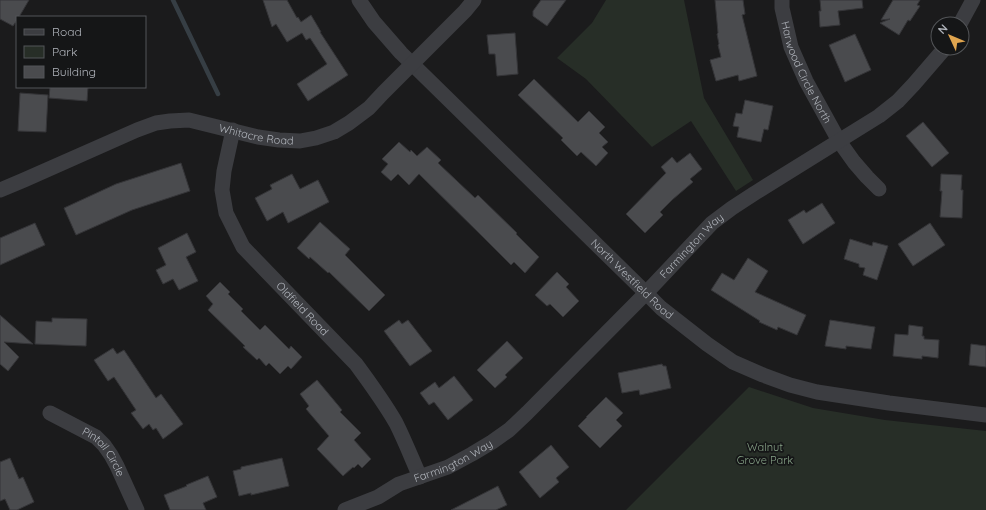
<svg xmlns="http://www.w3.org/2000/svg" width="986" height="510" font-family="Quicksand,sans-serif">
<rect width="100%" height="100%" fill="#1b1b1c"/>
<path fill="#272e27" d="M606,0h78l20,98 49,82 -17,11 -45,-70 -39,26 -66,-68 -29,-21 35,-35z
M749,387l64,21 72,12 101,11v79h-360z"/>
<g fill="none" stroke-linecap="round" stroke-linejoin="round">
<path stroke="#363e44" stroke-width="4.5" d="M173,0l45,94"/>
</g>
<path fill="#4a4b4e" stroke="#353538" d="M0,0h29l-10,17h-2v3l-4,6 -13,-7z
M263,0h24l10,18 1,-1 3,5 10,-7 10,17h-1l28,43 -40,26 -11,-17 30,-20 -17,-26 -4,2 -4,-7 -15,9 -11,-18 -4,3z
M541,0h25l-19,26 -14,-10v-5z
M715,0h28l2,14 -3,1 15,61 -18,5 -1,-6 -22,6 -6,-21 11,-3 -3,-12 1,-1 -2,-10 1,-1z
M820,0h42l1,8 -25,3 2,14 -20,2 -1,-16h2z
M893,0h27l-3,5 3,1 -10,15 -2,-1 -9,15 -19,-12 10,-4 -9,1z
M515,33l3,41 -21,2 -2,-22h-6l-2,-19z
M855,34l16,36 -26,12 -16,-37z
M534,79l44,43 11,-11 16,16 -6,6 9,9 -6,5 6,6 -12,13 -15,-14 -4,4 -16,-16 2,-2 -45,-43z
M50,87h38l-1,14 -38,-3z
M20,93l28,2 -2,37 -28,-1z
M745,100l28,6 -5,24 -4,-1 -3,13 -24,-5 2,-10 -6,-1 3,-13 6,1z
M923,122l26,31 -17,14 -26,-31z
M399,142l11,10 1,-2 6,6 10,-9 14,13 -3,3 37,35 3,-3 39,38 -1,1 23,23 -14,16 -11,-11 -3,3 -26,-26 -66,-65 -10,11 -11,-11 -7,7 -10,-9 7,-8 -6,-5z
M690,153l12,16 -12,10 3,3 -21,18 -12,12 3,3 -18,18 -19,-19 40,-41 -5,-6 11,-10 5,6z
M181,163l9,28 -58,19 -56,25 -12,-27 52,-24z
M292,174l8,15 18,-9 11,22 -41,21 -5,-11 -16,9 -12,-23 17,-9 -2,-4z
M941,174l21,1 -1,15h2l-1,28 -22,-1 2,-26h-2z
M822,203l13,20 -32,21 -15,-24 16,-10 2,3z
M320,222l30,27 -5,6 40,40 -16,16 -40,-39 -1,1 -18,-16 -1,2 -12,-11z
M35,223l10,22 -45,20v-27z
M930,223l15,22 -32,21 -15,-22z
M187,233l9,19 -10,5 12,24 -19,9 -6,-11 -10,5 -7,-14 10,-5 -8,-17z
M850,239l22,7 1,-4 15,4 -11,34 -14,-5 2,-7 -6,-1v-3l-15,-5z
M748,258l20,13 -13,21 51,23 -9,20 -19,-8 -1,3 -18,-8 1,-1 -49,-31 11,-17 12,7z
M557,272l12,12 -3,3 13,14 -16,16 -13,-13 -3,2 -12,-11z
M220,282l10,10 -2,2 15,15 -2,2 19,19 5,-5 24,24 2,-3 11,11 -11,12 -3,-3 -8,8 -11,-11 -3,3 -7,-8 -2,2 -14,-13 2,-1 -37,-36 5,-6 -7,-8z
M0,315l33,29 -29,-2 15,15 -11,14 -8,-7z
M52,318l35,1 -1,27 -51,-2 1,-23 16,1z
M399,320l3,4 6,-4 24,31 -22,15 -26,-35z
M830,320l45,7 -4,22 -25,-3v3l-21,-3z
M909,325l14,2 -1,9h2v3l15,1 -1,18 -16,-2v3l-29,-3 2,-22 13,1z
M507,341l16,17 -18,17 2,2 -12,11 -18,-18z
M971,344l15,2v21l-17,-2z
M113,348l4,6 7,-4 32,48 5,-4 22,30 -20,15 -7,-11 -3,2 -4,-6 -6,5 -12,-16 5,-3 -22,-33 -6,4 -14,-21z
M662,364l1,2h3l5,22 -31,7 -1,-5 -17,3 -4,-20z
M454,376l19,24 -25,20 -14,-18 -5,3 -9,-12 15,-11 4,6z
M317,380l25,30 -2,2 21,21 -7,7 17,19 -9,9 -4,-4 -4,4 -1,-1 -10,9 -26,-27 12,-13 -23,-27 3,-3 -9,-12z
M606,397l17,16 -7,7 6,6 -22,22 -22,-22 9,-9h-1z
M551,445l18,22 -13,11 3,4 -19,16 -21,-26z
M10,458l9,21 4,-2 11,25 -17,8h-7l-5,-11 -5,2v-39z
M282,458l7,28 -38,9v-2l-12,3 -6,-25 8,-2v-2z
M208,476l9,21 -14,6 3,7h-36l-6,-15 23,-9 -1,-1z
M498,486l9,19 -11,5h-45z"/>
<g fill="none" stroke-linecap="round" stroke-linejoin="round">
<g stroke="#3c3d41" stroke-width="15">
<path id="s1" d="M359,0l15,22 27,31 245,240 15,15 46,36 26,18 30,13 27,10 27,7 72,11 97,12"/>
<path id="s2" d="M782,0v8l9,39 15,34 33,60 15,21 13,15 12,12"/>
<path d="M960,24l13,-24"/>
<path id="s3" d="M233,130l-9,41 -2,19 4,23 17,34 113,117c14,19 28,38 40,59 9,18 16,36 24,54"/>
<path id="s4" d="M0,190l24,-10 113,-50 19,-7 14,-2 19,-1 69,17 21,3 21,1 16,-3 18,-6 15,-9 20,-15 14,-15 82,-82 9,-11"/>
<path id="s5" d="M50,413l46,24 8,8 7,10 6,11 20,44"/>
<path id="s6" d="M345,510l33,-13 21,-13 49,-17 24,-13 20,-12 17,-12 18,-17 119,-120 66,-70 20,-15 23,-15 124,-77 19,-15 16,-17 31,-36"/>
</g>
</g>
<g text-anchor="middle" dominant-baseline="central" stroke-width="3.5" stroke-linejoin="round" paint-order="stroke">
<g font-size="11" fill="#afb3ba" stroke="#151617">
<text stroke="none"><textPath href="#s2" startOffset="77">Harwood Circle North</textPath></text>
<text stroke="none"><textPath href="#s4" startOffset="272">Whitacre Road</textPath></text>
<text stroke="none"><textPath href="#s6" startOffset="443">Farmington Way</textPath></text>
<text stroke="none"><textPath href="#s1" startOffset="391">North Westfield Road</textPath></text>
<text stroke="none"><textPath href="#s3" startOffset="208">Oldfield Road</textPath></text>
<text stroke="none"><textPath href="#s5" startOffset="68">Pintail Circle</textPath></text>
<text stroke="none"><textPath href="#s6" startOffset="119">Farmington Way</textPath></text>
</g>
<g font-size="11" fill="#88a388" stroke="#151617">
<text x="765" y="447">Walnut<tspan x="765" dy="13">Grove Park</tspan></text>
</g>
</g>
<rect x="16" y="16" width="130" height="72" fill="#151617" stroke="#535558"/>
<rect x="24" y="29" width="20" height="6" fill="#3c3d41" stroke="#535558"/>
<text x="52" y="36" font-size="12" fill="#afb3ba">Road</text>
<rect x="24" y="46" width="20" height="12" fill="#272e27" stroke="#535558"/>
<text x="52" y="56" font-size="12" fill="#afb3ba">Park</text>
<rect x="24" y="66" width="20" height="12" fill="#4a4b4e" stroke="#535558"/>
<text x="52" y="76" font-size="12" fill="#afb3ba">Building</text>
<g transform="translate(950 36) rotate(314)"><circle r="19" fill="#151617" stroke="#535558"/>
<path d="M0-3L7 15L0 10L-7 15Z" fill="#e0a54f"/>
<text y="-6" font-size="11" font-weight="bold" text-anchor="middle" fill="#afb3ba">N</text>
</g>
</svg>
